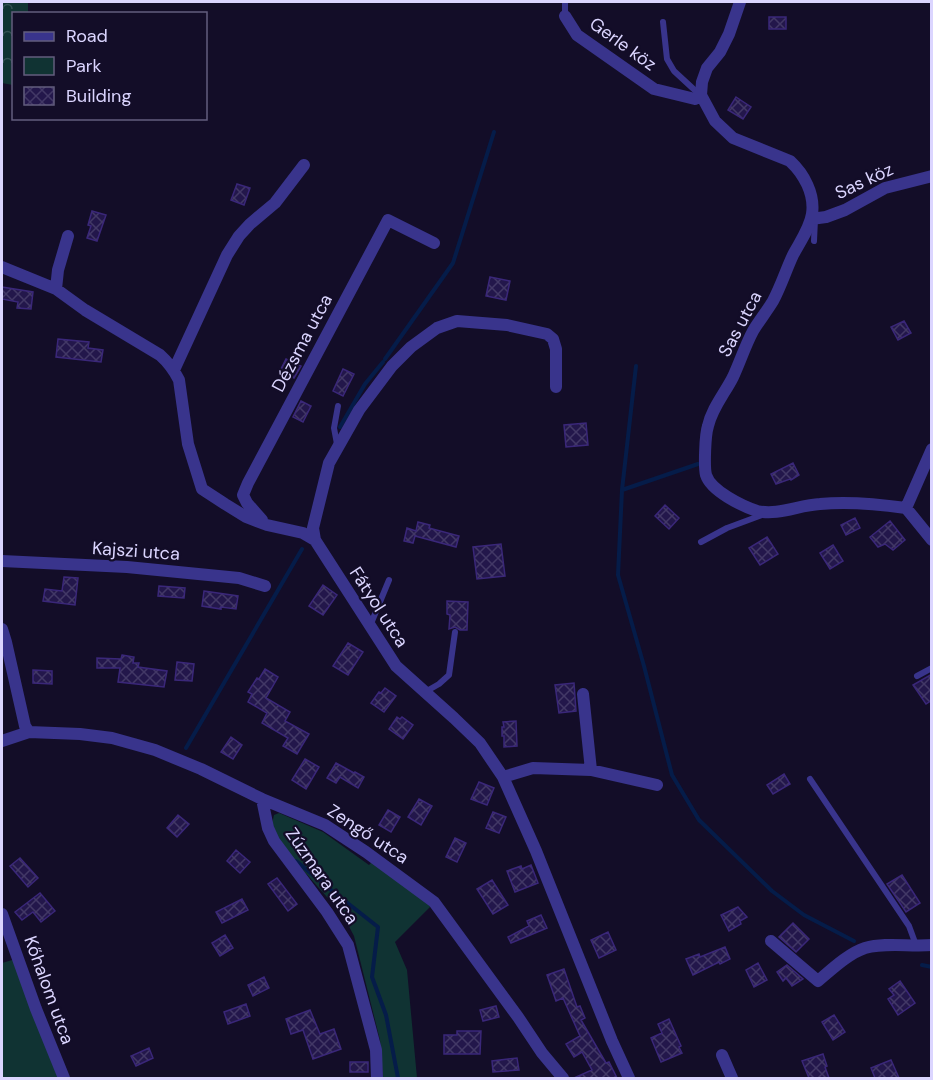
<svg xmlns="http://www.w3.org/2000/svg" width="933" height="1080" font-family="'DM Sans',sans-serif">
<defs>
<pattern id="forest-crowns" width="20" height="18" patternUnits="userSpaceOnUse" patternTransform="scale(1.5)"><rect width="20" height="18" fill="#103333"/><path d="M2 6a3 3 0 1 1 6 0M12 15a3 3 0 1 1 6 0" fill="none" stroke="#325052"/></pattern>
<pattern id="building-cross-hatch" width="8" height="8" patternUnits="userSpaceOnUse" patternTransform="scale(1.5)"><rect width="8" height="8" fill="#23174b"/><path d="M0 0l8 8M0 8l8-8" fill="none" stroke="#423866"/></pattern>
</defs>
<rect width="100%" height="100%" fill="#130d28"/>
<path fill="#103333" d="M279,813l44,19 46,33 4,-4 58,45 -36,36 12,28 10,108h-34l-3,-38 -26,-104 -11,-21 -67,-75 -4,-16 2,-9z
M19,958l45,120h-62v-115z"/>
<path fill="url(#forest-crowns)" d="M2,2h26v11l-14,1 -1,71 -11,-2z"/>
<g fill="none" stroke-linecap="round" stroke-linejoin="round">
<path stroke="#051c49" stroke-width="4" d="M385,359l68,-96 41,-131
M636,366l-14,124 -4,85 26,91 28,109 27,45 73,71 32,24 50,26
M340,427l25,-43 18,-22
M622,490l76,-26
M186,748l116,-199
M296,861l35,29 47,37 -6,50 14,38 12,63
M922,965l10,2"/>
</g>
<path fill="url(#building-cross-hatch)" stroke="#3a2779" stroke-width="1.5" d="M769,17h17v12h-17z
M736,97l15,10 -8,12 -15,-9z
M237,184l13,4 -6,17 -13,-5z
M92,211l14,4 -9,26 -10,-3 4,-12 -3,-1z
M490,277l20,4 -4,19 -20,-4z
M2,287l31,5 -2,17 -14,-1 1,-6 -16,-3z
M904,321l7,12 -13,7 -7,-13z
M58,339l31,3 -1,6 15,2 -2,12 -45,-5z
M286,359l15,7 -7,12 -14,-7z
M343,369l11,5 -11,22 -10,-5z
M301,401l10,5 -8,16 -10,-5z
M586,423l2,22 -22,2 -2,-22z
M793,463l6,12 -8,5 -1,-1 -14,5 -5,-10z
M665,505l14,13 -10,11 -14,-13z
M855,518l5,10 -14,7 -5,-10z
M890,521l15,19 -12,10 -8,-6 -7,3 -8,-10z
M418,522l12,3 -1,3 30,8 -3,11 -41,-11 -2,7 -9,-2 3,-13 9,3z
M767,537l11,17 -18,11 -11,-17z
M501,544l4,32 -28,3 -4,-32z
M833,545l10,16 -13,8 -10,-16z
M64,577l14,1 -3,27 -32,-4 2,-12 17,2z
M323,585l14,10 -14,20 -14,-9z
M159,586l26,2 -1,10 -26,-2z
M204,591l34,5 -2,13 -15,-2v2l-19,-3z
M447,601l21,1 -1,28h-7l-5,-3 -6,2 1,-14 -3,-1z
M348,643l15,9 -15,23 -15,-9z
M122,655l12,2 -1,6h6l-1,4 29,4 -3,16 -46,-5 2,-14h-23v-10l24,1z
M177,662l17,2 -2,17 -17,-1z
M265,669l13,8 -12,21 24,14 -5,9 24,13 -12,20 -14,-8 5,-8 -26,-15 5,-10 -19,-11 4,-8 -4,-2 9,-14 2,1z
M33,670l19,1v13l-19,-1z
M932,674v26l-6,4 -13,-19z
M574,683l2,28 -17,2 -4,-28z
M385,688l11,8 -12,16 -13,-9 8,-11 2,1z
M397,717l3,2 2,-2 11,8 -10,14 -14,-10z
M516,721l1,25 -13,1v-11h-2v-9h2l-1,-5z
M231,737l11,8 -9,14 -12,-7z
M305,759l14,8 -13,22 -14,-9z
M336,763l18,10 1,-1 9,5 -6,11 -18,-11 -4,6 -9,-5z
M784,774l6,10 -17,10 -6,-9z
M479,782l15,6 -7,17 -16,-6z
M419,799l13,7 -11,19 -13,-8z
M388,810l12,7 -9,15 -12,-7z
M493,812l13,5 -7,16 -13,-5z
M178,815l11,9 -12,13 -10,-9z
M455,838l11,5 -9,19 -11,-5z
M236,850l14,12 -10,11 -13,-12z
M20,858l18,20 -10,9 -18,-21z
M531,865l7,18 -23,9 -8,-21 14,-5 1,3z
M902,875l18,28 -14,9 -19,-28z
M277,878l20,26 -9,7 -20,-27z
M492,880l16,25 -15,9 -16,-25z
M40,893l15,18 -14,11 -8,-10 -11,8 -7,-8z
M242,899l6,11 -26,13 -6,-11z
M738,907l9,10 -7,4 1,3 -12,7 -8,-16z
M541,915l6,13 -36,15 -3,-6 21,-11 -2,-5z
M793,923l16,16 -13,13 -17,-15z
M608,932l8,18 -17,8 -8,-18z
M225,935l8,13 -13,8 -8,-13z
M725,947l5,12 -10,5 -1,-2 -26,13 -7,-16 13,-5 1,3z
M758,963l9,17 -13,7 -8,-17z
M787,965l16,14 -11,7 -6,-8 -3,3 -6,-9z
M564,969l13,38 3,-1 5,12 -4,2 25,43 3,-1 8,16h-43l18,-8 -10,-18 -8,5 -8,-13 14,-8 -17,-38 -7,3 -9,-26z
M264,977l5,11 -16,8 -5,-11z
M900,981l15,22 -17,12 -10,-16 6,-4 -5,-6z
M246,1004l4,12 -22,8 -4,-12z
M496,1006l3,11 -16,4 -3,-11z
M310,1010l10,24 14,-5 7,20 -28,10 -10,-29 -12,4 -5,-15z
M834,1015l11,17 -12,8 -11,-18z
M669,1019l12,27 -2,1 3,6 -21,9 -10,-24 11,-5 -4,-9z
M457,1031h24l-1,23h-36v-19h13z
M149,1048l4,10 -17,8 -5,-10z
M823,1054l4,12 -2,1 4,11h-20l-7,-17z
M517,1058l2,12 -26,2 -1,-11z
M891,1060l8,18h-24l-4,-10z
M350,1062h18v10h-18z"/>
<g fill="none" stroke-linecap="round" stroke-linejoin="round">
<path stroke="#39348c" stroke-width="6" d="M565,16v-14
M663,22l4,37 7,12 26,24
M814,241l1,-22
M337,444l-3,-16 4,-22
M701,542l26,-14 35,-13
M370,626l19,-46
M917,676l15,-8
M425,692l14,-8 10,-9 6,-43
M810,779l99,147 7,19"/>
<path stroke="#39348c" stroke-width="12" d="M740,2l-11,32 -9,18 -13,16 -5,14 -1,13 14,26 18,17 57,23c14,13 25,33 22,53 -2,14 -12,28 -19,41 -7,15 -12,31 -20,46 -6,10 -14,20 -20,30 -8,15 -13,31 -20,46 -8,16 -21,31 -25,49 -3,9 -4,41 -2,49 5,16 36,31 51,36 21,5 42,-6 63,-7 29,-3 58,0 86,4l26,32
M565,16l12,19 77,54 41,10 6,-4
M811,219l15,-2 19,-7 40,-22 47,-12
M2,267l54,22 29,21 75,45c9,8 14,15 19,25l9,64 14,45 23,15 21,13 21,8 36,8 12,7 81,126 58,52 26,25 23,34 33,74 76,190 17,37
M56,289l2,-19 10,-34
M174,370l53,-115 12,-19 11,-12 25,-21 29,-38
M906,508l26,-59
M262,520l-15,-17 -4,-8 5,-12 140,-263 46,23
M315,540l-2,-12 16,-65 30,-53 33,-44 19,-19 26,-19 20,-7 50,4 40,9 6,5 3,10v38
M2,561l125,6 112,11 26,8
M2,629l4,13 19,84 4,6
M583,694l8,76
M2,741l27,-9 51,2 32,4 43,12 46,19 61,30 63,26 41,27 68,50 84,115 24,36 21,25
M503,777l30,-9 58,2 66,15
M262,799l6,29 6,13 53,71 21,33 28,105 1,28
M2,914l34,95 28,69
M771,941l47,40c13,-11 31,-28 47,-33 21,-6 45,-1 67,-3
M722,1055l10,23"/>
</g>
<g text-anchor="middle" dominant-baseline="central" stroke-width="4.5" stroke-linejoin="round" paint-order="stroke">
<g font-size="18" fill="#dbd5ff" stroke="#130d28">
<text transform="translate(623 44) rotate(36)">Gerle köz</text>
<text transform="translate(864 181) rotate(-25)">Sas köz</text>
<text transform="translate(740 324) rotate(-62)">Sas utca</text>
<text transform="translate(302 343) rotate(-62)">Dézsma utca</text>
<text transform="translate(136 551) rotate(4)">Kajszi utca</text>
<text transform="translate(379 607) rotate(57)">Fátyol utca</text>
<text transform="translate(368 834) rotate(33)">Zengő utca</text>
<text transform="translate(322 876) rotate(55)">Zúzmara utca</text>
<text transform="translate(49 990) rotate(70)">Kőhalom utca</text>
</g>
</g>
<rect width="933" height="1080" fill="none" stroke="#dbd5ff" stroke-width="6"/>
<rect x="12" y="12" width="195" height="108" fill="#130d28" stroke="#635d7e" stroke-width="1.5"/>
<rect x="24" y="32" width="30" height="9" fill="#39348c" stroke="#635d7e" stroke-width="1.5"/>
<text x="66" y="42" font-size="18" fill="#dbd5ff">Road</text>
<rect x="24" y="57" width="30" height="18" fill="#103333" stroke="#635d7e" stroke-width="1.5"/>
<text x="66" y="72" font-size="18" fill="#dbd5ff">Park</text>
<rect x="24" y="87" width="30" height="18" fill="url(#building-cross-hatch)" stroke="#635d7e" stroke-width="1.5"/>
<text x="66" y="102" font-size="18" fill="#dbd5ff">Building</text>
</svg>
